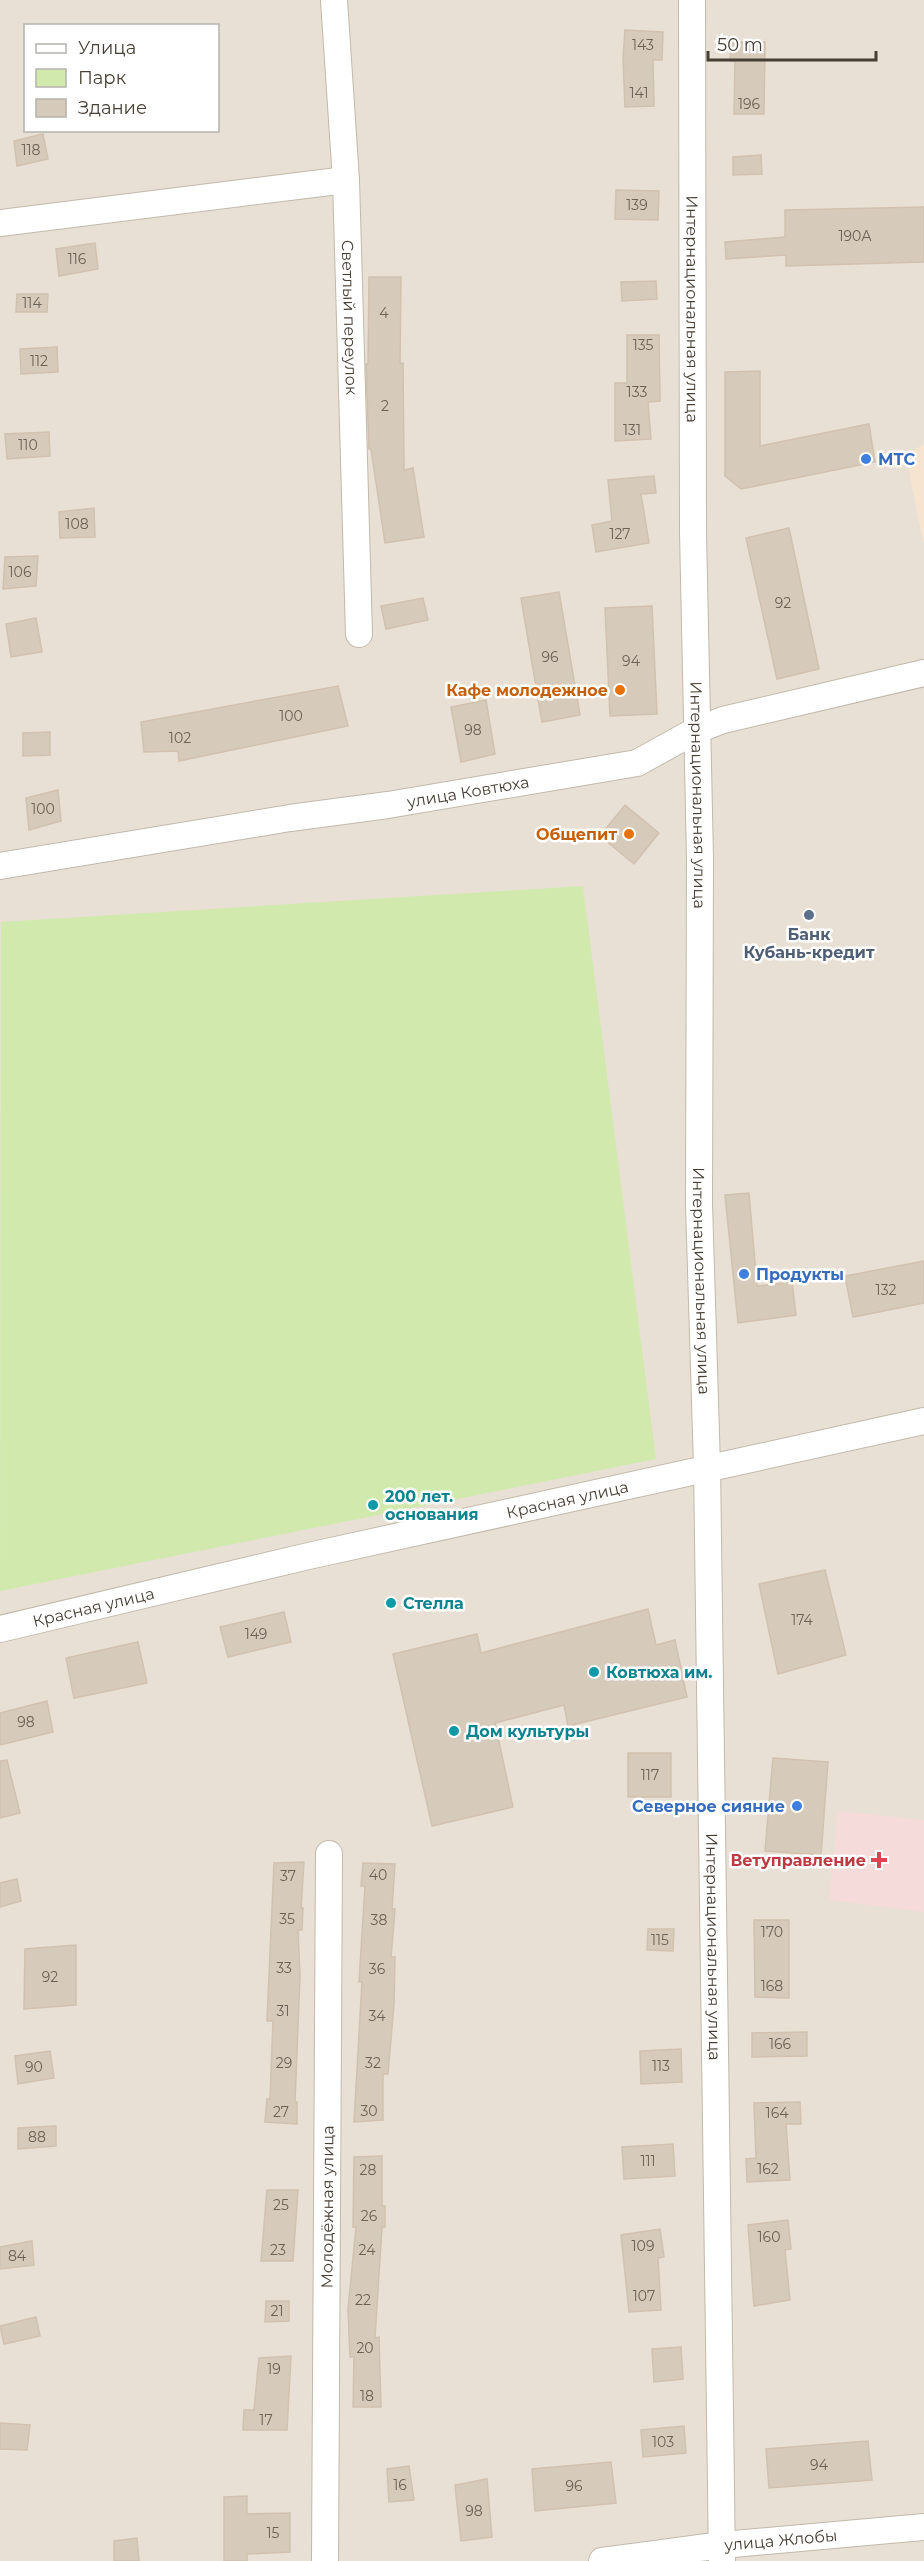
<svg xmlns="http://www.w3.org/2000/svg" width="924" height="2561" font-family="Montserrat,sans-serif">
<rect width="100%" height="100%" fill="#f4efe6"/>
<path fill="#e8e0d4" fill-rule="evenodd" d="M0,0h924v2561h-924zM26,26h192v104h-192z"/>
<path fill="#f6e4d0" d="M924,444v98l-1,1 -17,-88z"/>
<path fill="#f5dbd9" d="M838,1811l86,9v92l-95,-12z"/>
<path fill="#d1e9ad" d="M583,886l73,573 -656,132 1,-669z"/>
<path fill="#d6cabb" stroke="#d1c1ae" stroke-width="1.5" d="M625,30l38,2 -1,28h-9l1,46 -29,1 -2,-49z
M731,42h34l-1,72h-30l1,-53h-5z
M43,134l5,25 -31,7 -3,-25z
M761,155l1,19 -29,1v-18z
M616,190l43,1 -1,29 -43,-1z
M924,207v55l-138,4v-11l-60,4 -1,-17 60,-5v-27z
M95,243l3,26 -39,7 -3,-27z
M369,277h32l-1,87 3,-1 1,107 9,-2 11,69 -39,6 -14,-94h-2l-3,-85h2z
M656,281l1,18 -35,2 -1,-19z
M17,294h31l-1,18h-31z
M627,335h32l1,66 -12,1 3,37 -36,2v-58h12z
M57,347l1,25 -37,2 -1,-25z
M760,371v75l109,-22 6,38 -134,27 -16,-13v-104z
M49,432l1,24 -43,3 -2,-25z
M654,476l2,17 -15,1 8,49 -53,9 -4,-27 20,-4 -4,-41z
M94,508l1,29 -35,1 -1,-26z
M789,528l30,141 -42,10 -31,-141z
M38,556l-2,30 -33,3 2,-32z
M559,592l21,123 -38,7 -21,-124z
M423,598l5,22 -42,9 -5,-23z
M652,606l5,108 -47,2 -5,-108z
M36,618l6,34 -31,5 -5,-33z
M338,686l10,40 -169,35 -1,-10 -34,1 -3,-30z
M486,700l9,54 -34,8 -10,-55z
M50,732v23l-27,1v-23z
M58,790l3,31 -32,9 -3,-32z
M625,805l34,28 -25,31 -34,-28z
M749,1193l8,93 35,-4 4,33 -58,8 -13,-128z
M924,1261v42l-71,14 -8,-41z
M825,1570l21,85 -68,19 -19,-90z
M648,1609l8,36 19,-5 12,57 -119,29 -4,-21 -69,18 18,84 -81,19 -39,-172 84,-20 4,19z
M284,1612l7,30 -63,15 -8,-30z
M138,1642l9,41 -73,15 -8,-40z
M47,1701l6,31 -53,13v-32z
M628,1753h43v44h-43z
M773,1758l55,4 -7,93 -56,-4z
M7,1760l13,53 -20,5v-57z
M304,1862l-3,46h2l-1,22h-4l2,46 -5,126h2v22l-32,-2 2,-23h3l3,-78h-6l7,-158z
M363,1863l32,1 -3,45h3l-4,48h4l-1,47 -6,70h-5v46l-29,2 8,-140h-3l6,-96h-4z
M17,1879l4,22 -21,6v-24z
M754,1920h35v78l-34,-1z
M648,1929h26l-1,22 -26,-1z
M76,1945v60l-52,4 1,-60z
M807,2032v24l-55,1v-24z
M681,2049l1,33 -41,2 -1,-33z
M50,2051l4,27 -36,6 -3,-28z
M800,2102l1,22h-15l4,56 -43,2 -1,-23 10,-1 -2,-55z
M56,2126v20l-38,3v-21z
M673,2144l2,32 -51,3 -2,-32z
M382,2156v50h3v21h-3l-7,111 4,-1 2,70h-28l1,-50h-4l-2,-48 8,-82h-3l1,-70z
M267,2190h31l-5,71h-32z
M788,2220l3,29 -6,1 5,50 -36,6 -6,-81z
M660,2229l4,28 -6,1 3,52 -32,2 -8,-77z
M32,2241l2,24 -34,4v-22z
M266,2301h23v20l-24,1z
M36,2317l4,19 -36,8 -4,-18z
M681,2347l2,32 -29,3 -2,-33z
M291,2356l-4,74h-44l1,-20h10l5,-52z
M0,2423l30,2 -3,25 -27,-1z
M684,2426l2,27 -43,4 -2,-27z
M868,2441l4,39 -103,8 -3,-39z
M611,2462l5,41 -81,8 -3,-42z
M409,2466l5,34 -25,2 -2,-33z
M487,2479l5,58 -31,4 -6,-56z
M247,2496v18l43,-1v39l-43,2v7h-23v-64z
M137,2538l2,23h-25v-20z"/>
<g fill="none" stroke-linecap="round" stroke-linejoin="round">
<g stroke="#c2b9ab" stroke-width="28">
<g id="minor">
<path id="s1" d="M334,0l12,180 13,454"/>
<path id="s2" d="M692,0l1,532 7,327 -1,345 8,262 15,1095"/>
<path d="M0,223l346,-43"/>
<path id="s3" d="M0,866l290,-48 98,-13 249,-42 58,-32 28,-11 201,-47"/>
<path id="s4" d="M0,1629l313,-74 611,-134"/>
<path id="s5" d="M325,2561l4,-707"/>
<path id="s6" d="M602,2561l120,-16 202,-18"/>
</g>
</g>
<use href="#minor" stroke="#fff" stroke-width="26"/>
</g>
<g fill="#3f7fe0" stroke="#fff" stroke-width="2">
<circle cx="866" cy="459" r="6"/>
<circle cx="744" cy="1274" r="6"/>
<circle cx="797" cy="1806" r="6"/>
</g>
<g fill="#e8710a" stroke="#fff" stroke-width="2">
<circle cx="620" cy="690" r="6"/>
<circle cx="629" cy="834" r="6"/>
</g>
<circle fill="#5c6f8a" stroke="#fff" stroke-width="2" cx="809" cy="915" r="6"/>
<g fill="#0f9aa8" stroke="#fff" stroke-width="2">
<circle cx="373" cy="1505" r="6"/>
<circle cx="391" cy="1603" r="6"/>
<circle cx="594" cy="1672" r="6"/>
<circle cx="454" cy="1731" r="6"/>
</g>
<path fill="#e0444e" stroke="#fff" stroke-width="2" d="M876 1851h6v6h6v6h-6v6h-6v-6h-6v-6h6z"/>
<g text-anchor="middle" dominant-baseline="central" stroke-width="5" stroke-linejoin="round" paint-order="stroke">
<g font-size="14" fill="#6b6256">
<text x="643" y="45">143</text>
<text x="639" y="93">141</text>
<text x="749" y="104">196</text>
<text x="31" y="150">118</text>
<text x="637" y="205">139</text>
<text x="855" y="236">190А</text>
<text x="77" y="259">116</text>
<text x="32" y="303">114</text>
<text x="384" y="313">4</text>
<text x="643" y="345">135</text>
<text x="39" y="361">112</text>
<text x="637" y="392">133</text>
<text x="385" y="406">2</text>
<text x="632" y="430">131</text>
<text x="28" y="445">110</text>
<text x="77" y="524">108</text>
<text x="620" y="534">127</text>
<text x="20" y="572">106</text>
<text x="783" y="603">92</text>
<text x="550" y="657">96</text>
<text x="631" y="661">94</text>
<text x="291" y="716">100</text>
<text x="473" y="730">98</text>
<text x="180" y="738">102</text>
<text x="43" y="809">100</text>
<text x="886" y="1290">132</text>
<text x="802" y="1620">174</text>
<text x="256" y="1634">149</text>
<text x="26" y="1722">98</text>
<text x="650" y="1775">117</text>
<text x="378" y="1875">40</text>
<text x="288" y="1876">37</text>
<text x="287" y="1919">35</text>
<text x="379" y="1920">38</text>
<text x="772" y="1932">170</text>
<text x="660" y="1940">115</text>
<text x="284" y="1968">33</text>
<text x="377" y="1969">36</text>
<text x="50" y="1977">92</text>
<text x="772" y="1986">168</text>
<text x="283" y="2011">31</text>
<text x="377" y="2016">34</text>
<text x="780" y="2044">166</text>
<text x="284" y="2063">29</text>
<text x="373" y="2063">32</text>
<text x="661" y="2066">113</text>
<text x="34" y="2067">90</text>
<text x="369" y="2111">30</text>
<text x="281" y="2112">27</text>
<text x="777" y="2113">164</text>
<text x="37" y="2137">88</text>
<text x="648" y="2161">111</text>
<text x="768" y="2169">162</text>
<text x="368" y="2170">28</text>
<text x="281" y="2205">25</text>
<text x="369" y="2216">26</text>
<text x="769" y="2237">160</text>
<text x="643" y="2246">109</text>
<text x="278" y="2250">23</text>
<text x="367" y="2250">24</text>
<text x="17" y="2256">84</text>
<text x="644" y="2296">107</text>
<text x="363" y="2300">22</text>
<text x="277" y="2311">21</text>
<text x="365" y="2348">20</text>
<text x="274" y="2369">19</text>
<text x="367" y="2396">18</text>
<text x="266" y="2420">17</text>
<text x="663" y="2442">103</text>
<text x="819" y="2465">94</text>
<text x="400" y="2485">16</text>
<text x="574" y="2486">96</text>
<text x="474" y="2511">98</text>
<text x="273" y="2533">15</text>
</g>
<g font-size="16" fill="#473f35" stroke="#fff">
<text stroke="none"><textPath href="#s2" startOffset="309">Интернациональная улица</textPath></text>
<text stroke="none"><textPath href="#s1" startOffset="318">Светлый переулок</textPath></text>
<text stroke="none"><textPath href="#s3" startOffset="474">улица Ковтюха</textPath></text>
<text stroke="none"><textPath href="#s2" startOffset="795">Интернациональная улица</textPath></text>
<text stroke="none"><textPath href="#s2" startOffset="1281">Интернациональная улица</textPath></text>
<text stroke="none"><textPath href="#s4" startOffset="582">Красная улица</textPath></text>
<text stroke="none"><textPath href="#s4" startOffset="96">Красная улица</textPath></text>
<text stroke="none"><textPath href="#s2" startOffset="1947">Интернациональная улица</textPath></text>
<text stroke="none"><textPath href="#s5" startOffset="354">Молодёжная улица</textPath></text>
<text stroke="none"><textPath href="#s6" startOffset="180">улица Жлобы</textPath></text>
</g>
<g font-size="16" font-weight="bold" fill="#366cbe" stroke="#fff" text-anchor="start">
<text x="878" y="459">МТС</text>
<text x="756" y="1274">Продукты</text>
<text x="785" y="1806" text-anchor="end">Северное сияние</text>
</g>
<g font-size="16" font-weight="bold" fill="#c56008" stroke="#fff" text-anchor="end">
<text x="608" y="690">Кафе молодежное</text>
<text x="617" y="834">Общепит</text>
</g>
<g font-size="16" font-weight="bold" fill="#4e5e75" stroke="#fff">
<text x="809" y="934">Банк<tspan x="809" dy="18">Кубань-кредит</tspan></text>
</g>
<g font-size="16" font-weight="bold" fill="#0d838f" stroke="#fff" text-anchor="start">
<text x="385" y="1496">200 лет.<tspan x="385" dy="18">основания</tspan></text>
<text x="403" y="1603">Стелла</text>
<text x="606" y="1672">Ковтюха им.</text>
<text x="466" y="1731">Дом культуры</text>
</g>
<g font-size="16" font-weight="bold" fill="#be3a42" stroke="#fff" text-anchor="end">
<text x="866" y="1860">Ветуправление</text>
</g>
</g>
<rect x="24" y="24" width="195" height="108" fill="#ffffff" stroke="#b5b2ae" stroke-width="1.5"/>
<rect x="36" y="44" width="30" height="9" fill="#ffffff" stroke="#b5b2ae" stroke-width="1.5"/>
<text x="78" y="54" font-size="18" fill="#473f35">Улица</text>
<rect x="36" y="69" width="30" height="18" fill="#d1e9ad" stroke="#b5b2ae" stroke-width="1.5"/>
<text x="78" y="84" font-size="18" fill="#473f35">Парк</text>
<rect x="36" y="99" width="30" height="18" fill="#d6cabb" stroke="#b5b2ae" stroke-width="1.5"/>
<text x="78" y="114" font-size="18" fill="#473f35">Здание</text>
<path d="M708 51v9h168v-9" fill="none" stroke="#473f35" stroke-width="3"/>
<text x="717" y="51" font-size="18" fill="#473f35" stroke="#ffffff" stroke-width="4.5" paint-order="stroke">50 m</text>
</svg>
